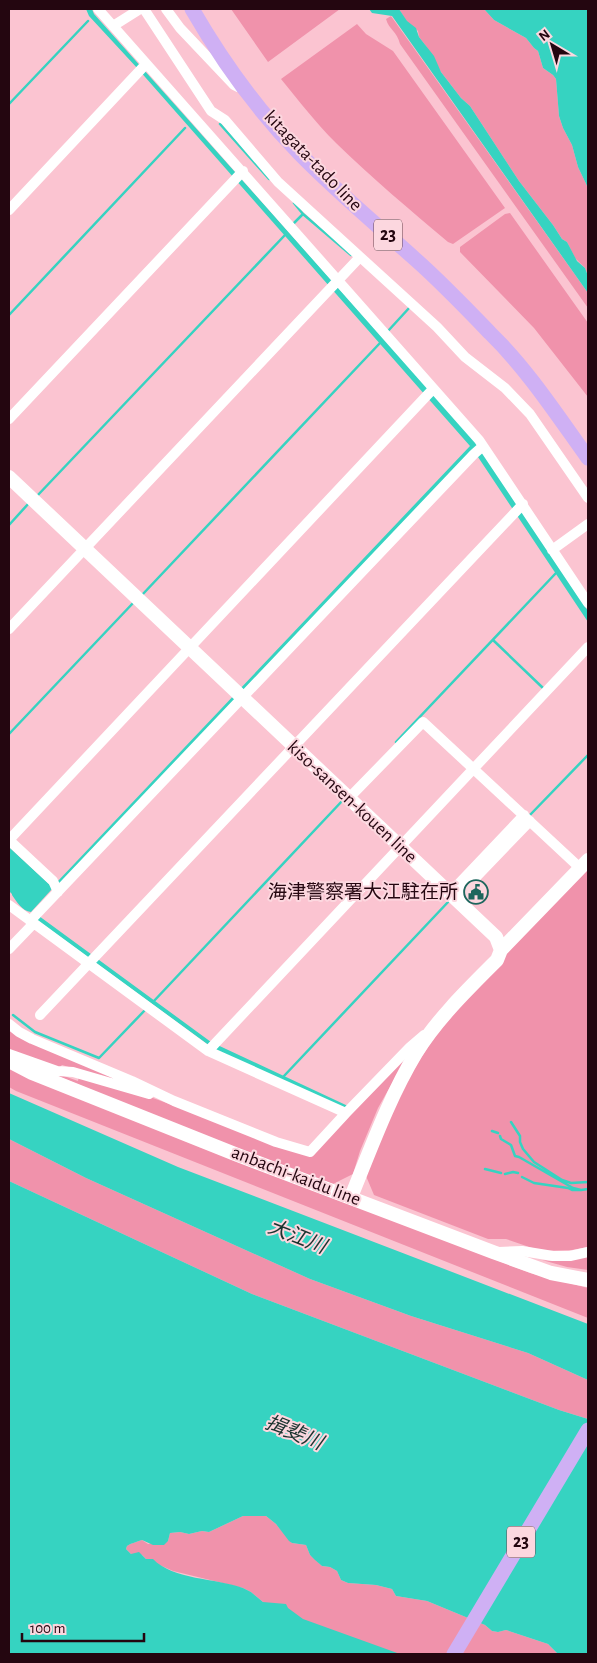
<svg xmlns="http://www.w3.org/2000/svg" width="597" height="1663" font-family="'Alegreya Sans','Noto Sans JP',sans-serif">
<rect width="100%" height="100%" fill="#fbc4d1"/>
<path fill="#f092ab" d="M231,9h109l-72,53z
M399,9h85l10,11 32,18 8,10 4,3 5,17 10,7 3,4 3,37 4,12 9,17 6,22 10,21v88l-3,-8 -10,-10 -8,-16 -5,-3 -9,-14 -34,-44 -49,-75 -9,-8 -20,-26 -15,-26 -7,-9 -1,-6 -11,-9z
M391,16l197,277v15l-188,-264c-3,-13 -11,-14 -14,-25z
M357,24l9,10 27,17 112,157 -52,36 -5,-2c-38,-32 -76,-64 -112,-99 -20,-20 -37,-42 -55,-64z
M510,213l78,110v74l-54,-69 -74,-76v-5l45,-33z
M588,865v382l-16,3 -31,1 -35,-12h-18l-114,-44 -8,-19 21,-57 29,-53 19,-30 78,-92z
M9,1026l131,62 -78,-23 -3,3 -48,-18 -2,-1z
M412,1048l-34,60 -18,43 -7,23 -20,10 -89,-31 -230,-95 64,23 1,-5 60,17 172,62z
M9,1066l338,137 183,70 58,15v30l-572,-227 -7,-4z
M9,1139l77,39 224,101 101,37 117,37 60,27v39l-29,-9 -307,-116 -243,-113z
M588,1254v16l-21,-3 -25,-7 9,1z
M243,1516h23l10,8 16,19 14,2 4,10 12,11 8,1 7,4 4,9 7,3 28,2 16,4 4,7 31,5 58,24 7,6 6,1 8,-2 42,14 10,10h-200l-95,-52 -12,-10 -8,-4 -70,-17 -27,-12 -4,-4 -11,-1 -5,-5 1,-3c4,-3 10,-4 15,-6l6,4 20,-3 2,-8 10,-1 9,2 13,-3 7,1z"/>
<path fill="#36d3c1" d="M86,9h6l2,5 380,426 114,171v11l-114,-171 -412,433 -10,5 -21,23c-9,-1 -14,-10 -19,-17v-1l-3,-3v-43h1l40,37 8,-4 412,-435 -332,-377 -49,-53z
M369,9h30l8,12 9,7 3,9 15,19 7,16 20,26 9,8 49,75 34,44 9,14 5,3 10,19 8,7 3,8v17l-196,-277 -20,-3z
M484,9h104v179l-10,-21 -6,-22 -9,-17 -4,-12 -3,-37 -3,-4 -10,-7 -5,-17 -4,-3 -8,-10 -32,-18z
M39,916l172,126 137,64 -4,3 -130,-60 -177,-129z
M9,1093l169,74 410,157v56l-60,-27 -117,-37 -101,-37 -224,-101 -77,-39z
M9,1181l243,113 307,116 29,9v235h-30l-10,-10 -42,-14 -8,2 -6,-1 -7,-6 -58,-24 -31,-5 -4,-7 -16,-4 -28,-2 -7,-3 -4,-9 -7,-4 -8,-1 -7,-6 -5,-5 -4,-10 -14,-2 -3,-2 -13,-17 -10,-8h-23l-34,16 -7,-1 -13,3 -9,-2 -10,1 -2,8 -4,4h-11l-11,-5c-5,2 -11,3 -15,6l-1,3 5,5 8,-2 7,7h7c20,21 63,19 90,29l8,4 12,10 23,2 2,4 15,11 97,35h-391z"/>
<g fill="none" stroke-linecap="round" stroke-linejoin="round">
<path stroke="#36d3c1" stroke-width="2.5" d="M9,104l79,-83
M220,124l49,55
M294,203l9,11 -9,9
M303,214l48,41
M9,315l176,-187
M388,331l22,-24
M37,496l248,-261
M9,525l20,-22
M142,595l238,-252
M493,640l50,48
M9,734l125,-132
M396,742l160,-169
M529,816l59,-61
M153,1002l190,-202
M13,1015l22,17 64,26 47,-49
M284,1076l165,-175
M511,1122l9,14v6l3,7 11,13 28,18 9,3 17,-1
M492,1131l6,2
M500,1136l1,3 10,6 4,11 4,1 54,31 8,2 7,-1
M485,1169l16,4
M505,1174l8,-2 5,1
M522,1177l12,6 34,5 4,2h8"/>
<path stroke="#fff" stroke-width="10" d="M98,9l381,431 109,163
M144,9l67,102 14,9 53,62 159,145 28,30 40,31 25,26 58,84
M166,9l14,19 54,57 4,2
M113,26l27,-17
M9,210l137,-146
M9,419l234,-248
M552,550l36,-26
M9,629l351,-372
M348,799l75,-77 157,146
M9,840l424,-451
M9,840l44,41 5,11
M450,893l74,-78
M455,899l75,-78
M9,905l199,146 138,62 64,-66 14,-12
M30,921l444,-467 9,-8
M9,949l25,-26
M40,1015l483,-511
M9,1024l10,8 13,7 100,42 42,20 102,41 34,10 36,-39
M208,1051l380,-404
M9,1054l48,17 16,1 76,22
M499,1252l23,-1 31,5h17l18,-4"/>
<path stroke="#fff" stroke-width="14" d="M9,477l487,460 5,13 -4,10c-29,29 -59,58 -81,93 -27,45 -45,95 -65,144
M501,950l87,-90
M9,1061l23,12 203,81 258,98 58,21 37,7"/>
<path stroke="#cfb0f4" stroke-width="15" d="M192,9c30,52 66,102 108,145 36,37 76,70 115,105 26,23 51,49 75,74 38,37 67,82 98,125
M454,1654l134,-224"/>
</g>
<defs>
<g id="civic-ring" transform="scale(1.25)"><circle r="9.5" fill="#fcd7df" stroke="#1d665d" stroke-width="1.5"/><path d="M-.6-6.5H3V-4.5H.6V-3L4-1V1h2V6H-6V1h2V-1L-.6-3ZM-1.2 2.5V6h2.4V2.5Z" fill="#1d665d"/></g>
</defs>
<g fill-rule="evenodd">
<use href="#civic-ring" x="476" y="892"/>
</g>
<g text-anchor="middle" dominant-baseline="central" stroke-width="4" stroke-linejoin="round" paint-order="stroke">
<g fill="#fcd7df" stroke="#65454e" stroke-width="1">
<rect x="374" y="219.5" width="28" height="31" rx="4"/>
<rect x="507" y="1526.5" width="28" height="31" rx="4"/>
</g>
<g font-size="18" font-weight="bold" fill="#240610">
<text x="388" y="235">23</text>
<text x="521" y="1542">23</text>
</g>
<g font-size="19" fill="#240610" stroke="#fcd7df">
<text transform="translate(313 161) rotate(46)">kitagata-tado line</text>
<text transform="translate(352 802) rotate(43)">kiso-sansen-kouen line</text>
<text transform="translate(296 1176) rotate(21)">anbachi-kaidu line</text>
</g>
<g font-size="19" fill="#240610" stroke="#fcd7df" text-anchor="end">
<text x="458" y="892">海津警察署大江駐在所</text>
</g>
<g font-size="20" font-style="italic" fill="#1a332f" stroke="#fcd7df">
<text transform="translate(297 1237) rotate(21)">大江川</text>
<text transform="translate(294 1433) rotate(22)">揖斐川</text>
</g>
</g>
<rect width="597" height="1663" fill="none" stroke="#240610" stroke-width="20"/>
<g transform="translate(552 45) rotate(322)" stroke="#fcd7df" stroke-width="4" paint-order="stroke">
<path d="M0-4L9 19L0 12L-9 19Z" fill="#240610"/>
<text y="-8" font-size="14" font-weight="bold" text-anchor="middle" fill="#240610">N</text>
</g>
<path d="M22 1633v8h122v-8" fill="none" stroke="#240610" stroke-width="2.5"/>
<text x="30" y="1633" font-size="15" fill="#240610" stroke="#fcd7df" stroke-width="4" paint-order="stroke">100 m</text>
</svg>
